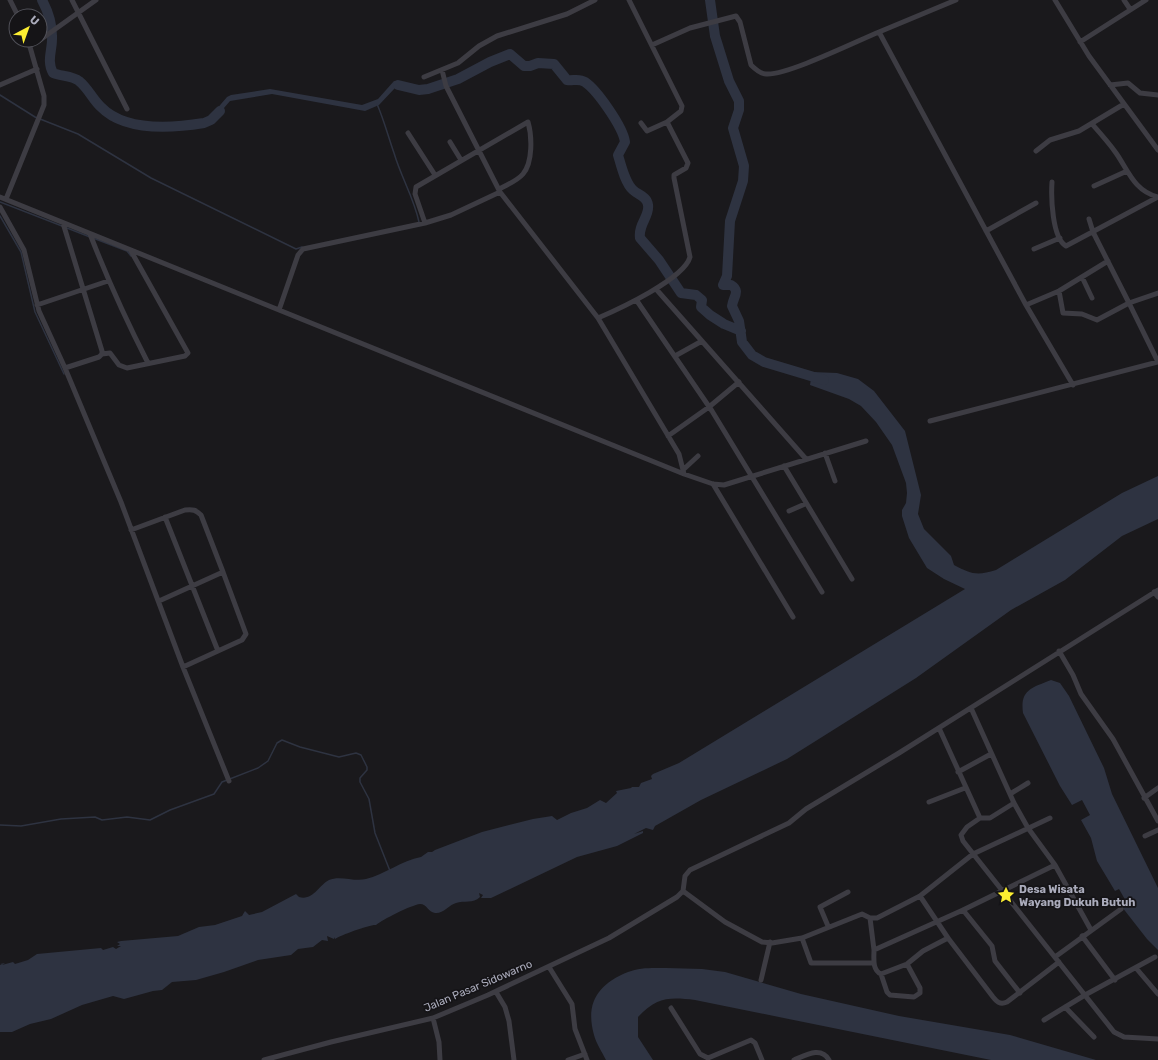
<svg xmlns="http://www.w3.org/2000/svg" width="1158" height="1060" font-family="Rubik,sans-serif">
<rect width="100%" height="100%" fill="#1a191c"/>
<path fill="#2e3341" d="M394,81l18,3 -2,6 -15,-2 -16,17 -14,6 -93,-17 -42,7 -18,21 -3,-4 18,-21 4,-2 39,-6 92,16 16,-6z
M812,372l25,1 21,6 16,12 31,40 16,64 -3,19 6,15 27,27 3,9c17,9 23,11 42,5l126,-77 36,-17v43l-36,17 -57,44 -54,30 -95,68 -129,81 -86,41 -46,26 -2,4 -7,-2 -12,6 9,-3v2l-26,13 -40,11 -86,41h-10l2,-3 -4,-2 1,4c-7,7 -16,3 -24,6 -7,2 -13,11 -21,10 -7,-1 -8,-9 -15,-9 -9,1 -38,16 -44,21 -5,-1 -35,10 -41,14v-2l-1,2 -7,-3 1,5 -6,-1 -9,7 -15,2 -7,6 -33,5 -34,12 -28,8 -24,2 -10,8 -9,1 -29,8 -11,-3 -31,9 -31,14 -21,5 -18,8h-12v-67h2l-2,-1 5,-1 -3,2 11,-3 2,2 13,-4 9,-6 64,-6 2,2 10,-3 3,2 5,-3h-4l3,-2 -3,-2 4,-1 57,-5 21,-9 16,-2 27,-9 3,-5 4,4 13,-3 34,-18 3,3c14,4 20,-12 30,-17 11,-5 25,2 37,-1 18,-4 36,-19 55,-22l7,-5h4l3,-2 47,-18 51,-13 19,-3 5,4 14,-7 16,-5 13,-8 6,3 11,-10 -1,-2 15,-3 1,-1h7l2,-4 11,-4 -1,-3 2,-2 26,-11 286,-174 -21,-10 -17,-11 -18,-30 -7,-22v-6l4,-7 1,-10 -1,-10 -14,-38 -16,-23 -15,-16 -12,-7 -39,-14z
M1051,680l9,3 9,13 35,72 8,26 46,94v62l-11,-11 -25,-32 5,-4 -8,-14 -4,2 -18,-30 -6,-23 -10,-18 9,-5 -8,-15 -10,5 -12,-19 -37,-73c-3,-23 8,-25 28,-33z
M666,968l36,1 23,3 76,22 98,22 111,19 86,25h-105l-296,-60c-26,-3 -38,-3 -57,17v20l15,23h-47c-4,-8 -10,-17 -12,-25 -9,-32 4,-51 34,-63 12,-5 26,-4 38,-4z"/>
<g fill="none" stroke-linecap="round" stroke-linejoin="round">
<path stroke="#2e3341" stroke-width="1.5" d="M0,95l35,22 43,17 73,44 145,71 6,-2
M377,104c7,16 11,32 17,49 7,24 20,45 25,69
M0,202l62,24
M0,216l21,36 14,60 29,62
M67,228l23,9
M93,238l34,13 4,5
M0,825l21,1 40,-7 34,-2 7,3 25,-3 23,3 20,-10 44,-16 8,-12 36,-14 10,-7 9,-18 5,-3 18,7 39,10 17,-4 5,2 6,12v3l-7,8v4l9,17 6,34 15,38"/>
<path stroke="#2e3341" stroke-width="10" d="M42,0c6,11 10,24 10,36 1,13 -6,24 1,37 7,3 20,3 26,8 9,7 14,19 22,26 24,25 72,21 103,16l7,-3 9,-9
M710,0l5,36 14,45 10,20v9l-6,18 11,38 -1,15 -13,40 -3,55 -4,9h8c10,6 2,12 1,21l7,15 3,21 10,13 12,7 60,18
M398,85l21,5 9,-1 30,-10 32,-17 20,-8 14,12h6l8,-3 16,1 13,16c6,1 12,-2 18,2 12,8 38,45 40,60l-7,13c3,10 7,28 15,35 5,5 14,6 15,15 2,11 -10,19 -8,33l19,22 22,33 15,2 6,5 -1,7 9,8 14,9 17,7"/>
<path stroke="#3d3c43" stroke-width="5" d="M10,0l8,16
M72,0l55,109
M956,0l-77,32 147,273 47,80
M1055,0l34,56 69,94
M1124,0l6,9
M40,40l56,-40
M1080,42l66,-42
M652,45l38,-17 46,-12 4,6 11,43c4,4 9,9 15,9 20,2 91,-33 113,-42
M442,70l4,16 54,106 98,126 81,136 5,20
M424,77l34,-14 21,-17 18,-10 70,-22 28,-14
M0,85l37,-16
M1110,85l18,-2 12,10 18,2
M641,123l6,8 20,-9
M1092,124c8,9 17,19 24,29 12,17 18,38 42,44
M408,133l27,42
M450,142l11,18
M1036,151l14,-11 29,-9 45,-27
M1052,182c-1,15 0,56 14,64l92,-49
M1094,186l33,-15
M0,197l684,277 29,10 11,1 142,-44
M6,199l38,-94v-9l-16,-56
M0,207l24,43 15,61 26,57 56,134 62,165 46,114
M1089,219l4,13 36,71 29,-10
M63,223l39,128v3l-3,3 -34,11
M425,223l-10,-29 1,-7 112,-65c4,14 5,40 -5,52 -6,7 -16,11 -24,15
M986,231l50,-28
M90,234c17,44 36,86 58,129
M1034,249l26,-11
M1082,277l10,21
M656,289l150,170
M1059,291l4,22 19,1 15,6 32,-17 29,59
M637,301l75,110 110,181
M37,305l71,-24
M1026,305l33,-14 49,-30
M279,310l19,-55 5,-6 122,-26 26,-8 49,-23
M598,318c21,-9 86,-39 92,-61l-16,-79v-3l12,-7 2,-5 -21,-41 14,-11 1,-5 -53,-106
M102,354l8,-1 9,12 8,3 58,-12 3,-3 -57,-102
M675,356l27,-15
M930,421l228,-59
M668,436l41,-29 30,-25
M825,453l10,28
M784,466l68,113
M684,469l14,-13
M713,484l80,133
M789,511l16,-7
M165,517l53,134
M131,530l54,-20c8,-1 11,0 16,5l22,57
M1154,592l4,5
M159,601l64,-29 23,62 -4,6 -59,27
M1059,651l14,24 8,19 32,45 45,82
M971,708l43,95 14,25 27,37 36,65
M939,728l41,90 -13,9 -6,8 2,6 151,191 10,5 34,2
M958,772l33,-18
M1010,794l18,-11
M1144,798l14,-10
M929,802l36,-14
M980,818h10l24,-15
M1145,836l13,-6
M683,891l2,-15 5,-6 99,-47 17,-14 93,-56 259,-163
M683,891l42,31 37,20 10,1 30,-5 60,-24 8,4 4,32 89,-40 92,-45
M920,896l28,42
M963,910l29,36 3,15 25,32
M870,918h7l43,-22 53,-42 77,-36
M828,926l-8,-19 28,-15
M1082,936l33,44
M802,938l9,25h63
M874,950c0,8 -2,20 7,24l26,-10 16,-13 25,-13 45,59c4,5 7,8 14,5l52,-40
M1055,957l66,-48
M549,967l23,37 3,25 12,31
M1136,968l22,26
M881,974l6,18 3,3 24,2 6,-4v-5l-13,-24
M761,980l9,-38
M496,992l9,15 4,14 5,39
M1065,1007l29,30
M671,1008l29,46 8,4 43,-18 4,3 7,17
M433,1018l6,24 1,18
M1044,1020l41,-25 70,-38
M264,1060l67,-18 102,-24 55,-23 121,-57 68,-41 6,-6
M568,1060l17,-6
M794,1060c12,-5 27,-14 35,0"/>
</g>
<defs>
<g id="sight-bare" transform="scale(1.38)"><path d="M0-6L1.8-2.2L6-1.7L2.9 1.2L3.7 5.4L0 3.3L-3.7 5.4L-2.9 1.2L-6-1.7L-1.8-2.2Z" fill="#fcee31" stroke="#151417" stroke-width="2.5" paint-order="stroke"/></g>
</defs>
<g fill-rule="evenodd">
<use href="#sight-bare" x="1006" y="895"/>
</g>
<g text-anchor="middle" dominant-baseline="central" stroke-width="3.5" stroke-linejoin="round" paint-order="stroke">
<g font-size="11" font-weight="bold" fill="#abacbc" stroke="#151417" text-anchor="start">
<text x="1019" y="889">Desa Wisata<tspan x="1019" dy="13">Wayang Dukuh Butuh</tspan></text>
</g>
<g font-size="11" fill="#abacbc" stroke="#151417">
<text transform="translate(478 986) rotate(-23)">Jalan Pasar Sidowarno</text>
</g>
</g>
<g transform="translate(28 28) rotate(41)"><circle r="19" fill="#151417" stroke="#515159"/>
<path d="M0-3L7 15L0 10L-7 15Z" fill="#fcee31"/>
<text y="-6" font-size="11" font-weight="bold" text-anchor="middle" fill="#abacbc">U</text>
</g>
</svg>
